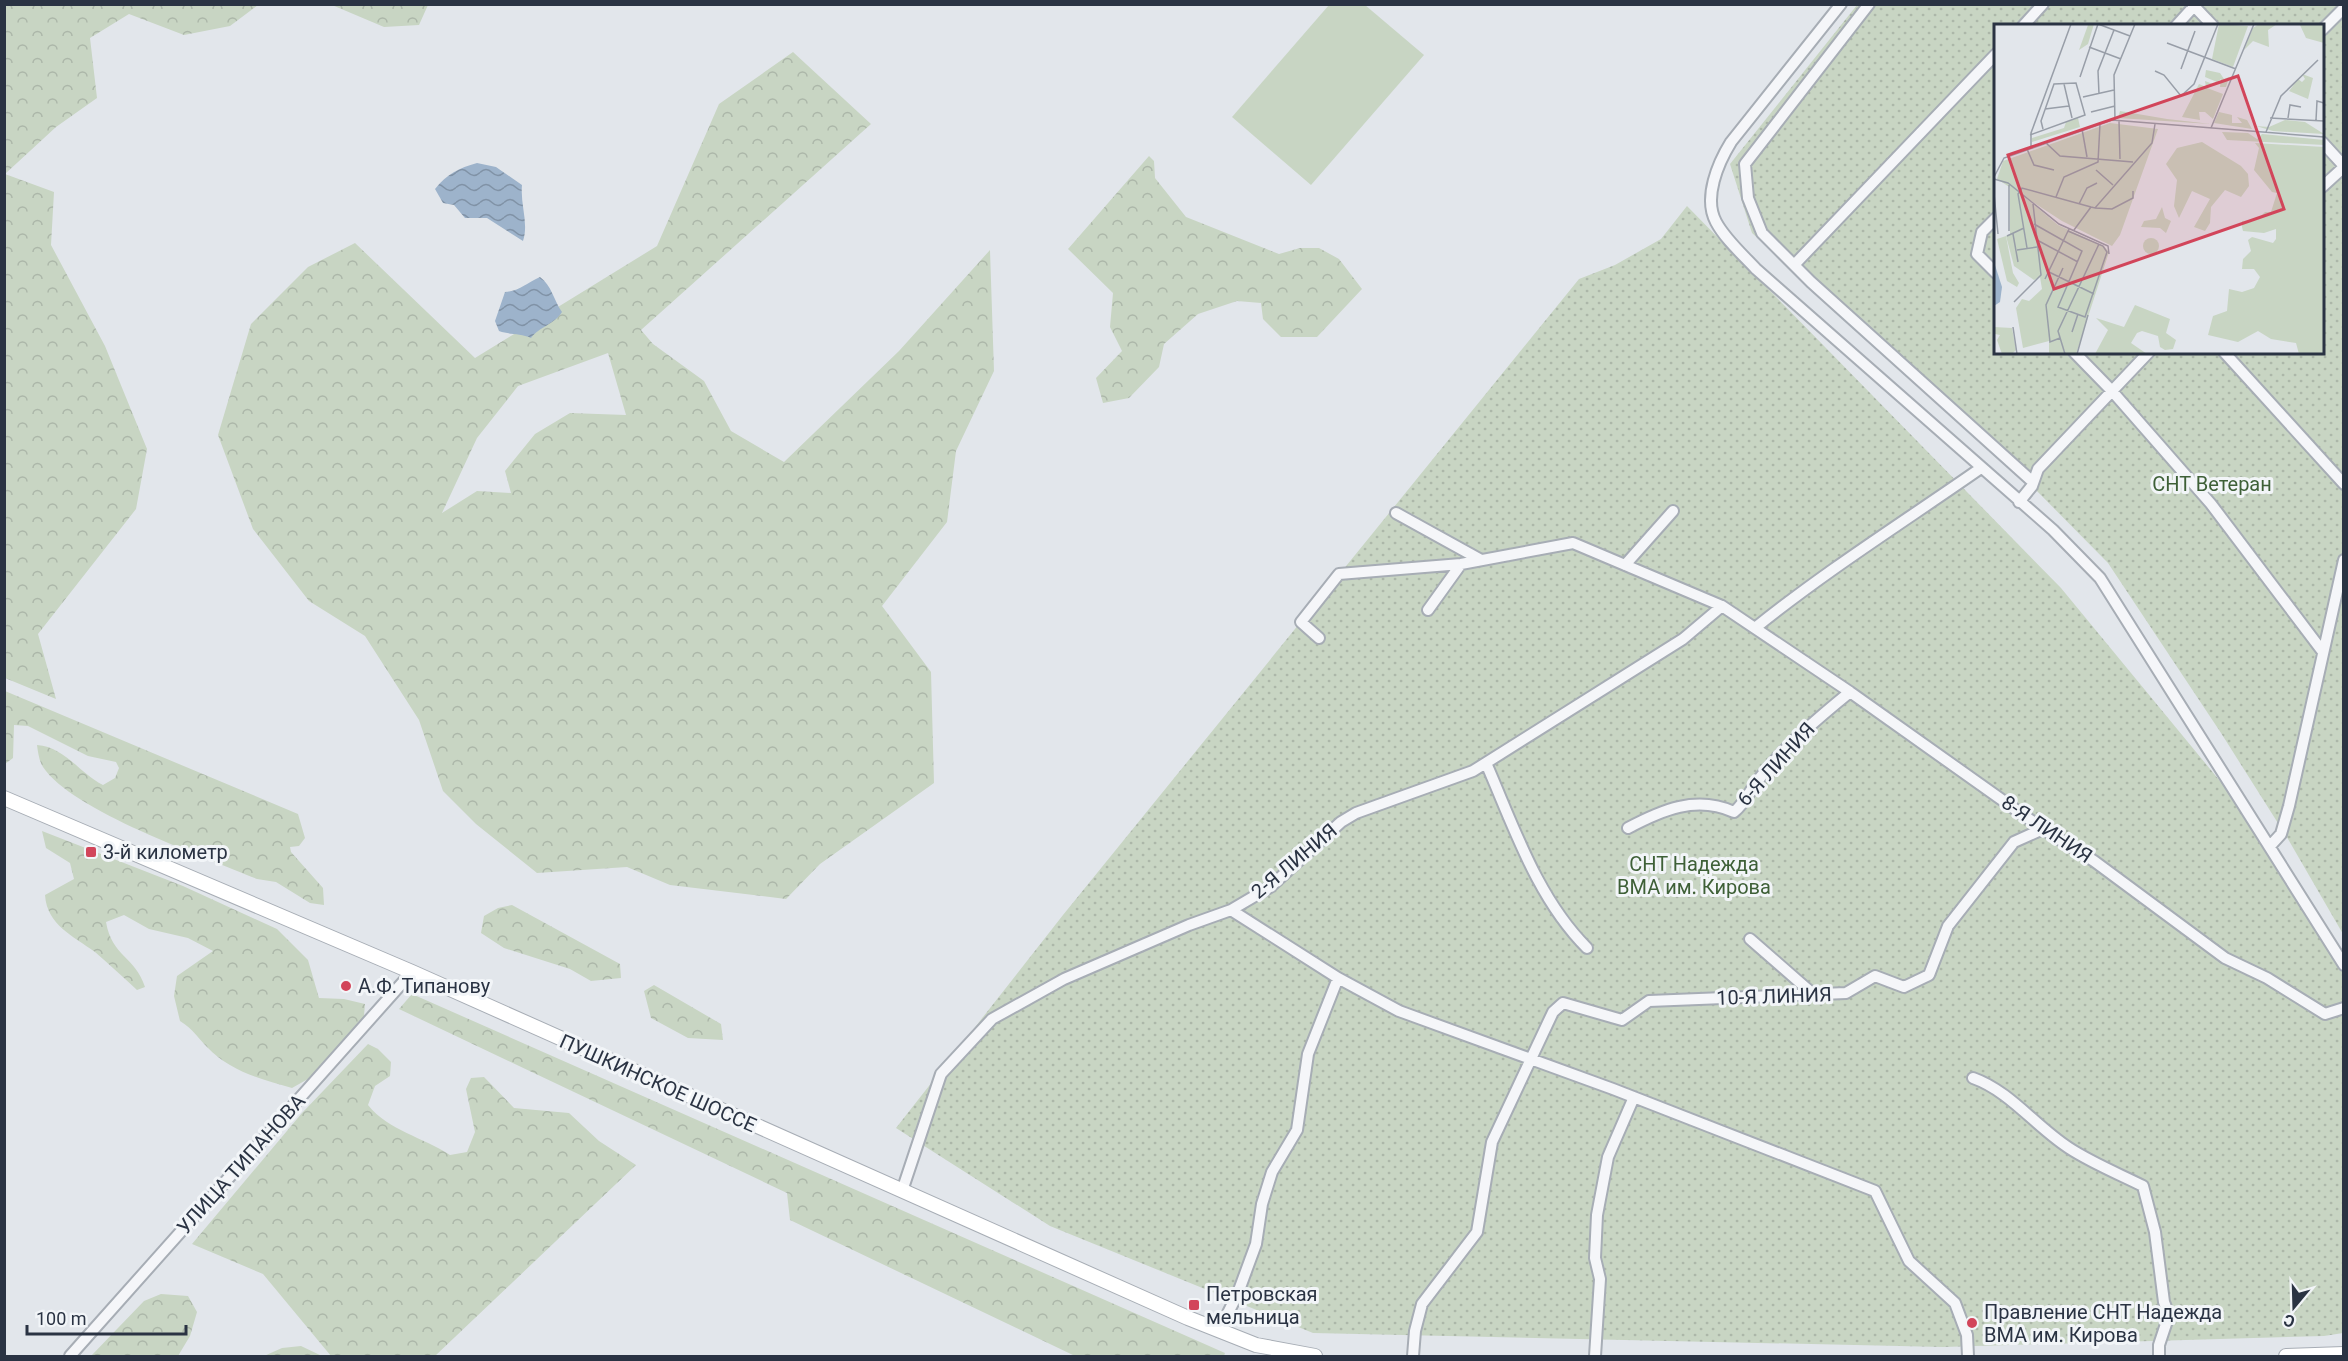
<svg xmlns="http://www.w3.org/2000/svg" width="2348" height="1361" font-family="Roboto,sans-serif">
<defs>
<pattern id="grass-dots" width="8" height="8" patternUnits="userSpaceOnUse" patternTransform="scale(1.5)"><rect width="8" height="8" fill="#c8d5c3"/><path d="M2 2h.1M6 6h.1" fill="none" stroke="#acb7a9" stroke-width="1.8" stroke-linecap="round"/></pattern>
<pattern id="forest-crowns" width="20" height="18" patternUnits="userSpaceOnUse" patternTransform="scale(1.5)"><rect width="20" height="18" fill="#c8d5c3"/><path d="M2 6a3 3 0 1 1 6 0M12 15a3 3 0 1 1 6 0" fill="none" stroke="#acb7a9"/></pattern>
<pattern id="water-waves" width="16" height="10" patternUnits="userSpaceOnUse" patternTransform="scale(1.5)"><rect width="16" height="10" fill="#9db3cb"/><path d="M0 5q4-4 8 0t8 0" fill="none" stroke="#8092a6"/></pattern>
</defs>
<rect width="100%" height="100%" fill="#e2e6eb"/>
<path fill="url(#grass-dots)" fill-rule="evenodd" d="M1857,5h486v929l-55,-95 -67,-106 -113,-170 -76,-77 -280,-253 -22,-69zM1996,26h326v326h-326z
M1687,206l374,382 168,204 114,177v364l-19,3 -381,11 -630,-14 -263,-107 -154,-98 167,-213 516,-636 36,-14 46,-26z"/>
<path fill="url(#forest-crowns)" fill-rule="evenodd" d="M5,4h253v1l-28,21 -46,9 -55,-21 -39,24 7,60 -41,29 -51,47z
M332,5h96l-9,20 -35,2z
M793,52l78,72 -230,206 12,14 51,37 27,50 53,31 115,-111 91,-101 4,121 -38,80 -9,71 -65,84 49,66 3,111 -114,81 -34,35 -116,-14 -43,-18 -90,6 -61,-49 -33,-33 -24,-71 -54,-84 -56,-35 -56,-72 -35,-94 33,-111 57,-57 47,-24 120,115 182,-112 62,-142zM608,353l18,62 -56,-2 -35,21 -30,37 6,22 -34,-2 -35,22 35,-75 41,-52z
M1149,156l5,5 1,17 31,39 93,37 21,-6h19l20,11 23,30 -45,48h-36l-18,-18 -2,-16 -24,-2 -39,13 -34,30 -5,23 -30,31 -26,5 -7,-25 26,-27 -12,-24 3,-34 -45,-44z
M5,174l49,18 -3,53 54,101 42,103 -11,60 -98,125 18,65 -51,-21z
M5,691l293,123 7,24 -6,8 -9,1 1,5 32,36 1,17 -14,-2 -34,-21 -19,-3c-52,-22 -185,-68 -214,-112 -4,-6 -5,-15 -6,-22 28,2 42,28 66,40l12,-7 4,-10 -3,-6 -28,-6 -60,-30 -14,-1 -1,33 -8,6z
M42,831l141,55 94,43 31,31 11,38 25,1 21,5 -2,23 -48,48 -23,13c-30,-8 -62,-17 -85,-41 -11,-11 -13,-17 -27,-26l-6,-25 3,-20 36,-25 -25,-13 -39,-9 -25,-14 -18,7c6,35 29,34 39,65l-8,3c-14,-13 -28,-26 -42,-38 -22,-16 -48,-27 -50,-57l29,-16 -4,-16 -24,-15z
M512,905l108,59 1,14 -30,3 -21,-12 -66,-21 -23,-15 3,-17 14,-8z
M654,985l67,39 2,16 -35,-2 -37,-20 -7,-27z
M412,994l813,359 -1,3h-149l-285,-136 -3,-27 -388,-184z
M368,1044l10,5 13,13 -1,14 -15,10 -7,19c21,26 55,32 82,50l17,-3 8,-20 -9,-43 5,-11 13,-1 30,31 55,5 30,28 37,24 -201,191h-104l-68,-82 -71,-30 110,-131z
M161,1294l27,2 9,16 -7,24 -12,20h-87l53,-55z
M301,1346l21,10h-58l18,-8z"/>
<path fill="#c8d5c3" d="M1329,5h36l59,50 -113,130 -79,-68z"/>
<path fill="url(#water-waves)" d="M477,163l19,4 26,18c-2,19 7,38 1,56l-36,-23h-22l-11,-13 -11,-2 -8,-14c12,-15 24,-21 42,-26z
M540,277c12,9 13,22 22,35 -8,13 -22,14 -31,26 -11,-5 -21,-3 -32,-7l-4,-10 10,-29c15,-1 21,-9 35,-15z"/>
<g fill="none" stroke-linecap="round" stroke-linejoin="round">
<g stroke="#a7adb5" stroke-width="14">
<path id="minor" d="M1841,4l-110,138c-13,21 -28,56 -15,80 9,17 26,32 40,47l297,261 47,48 244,387
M1869,4l-124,160 3,34 14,35 49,49 222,200
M2192,4l21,22
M2023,26l20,-22
M2176,26l20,-22
M2322,30l22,-22
M2322,142l22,24
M2322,187l22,-20
M1996,218l-14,14 -5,22 19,19
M1795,264l201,-210
M2074,352l38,39 99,113 112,148
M2224,352l120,132
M2019,502l13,-16 6,-17 111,-117
M1396,513l85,47
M1625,565l48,-54
M1428,610l33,-46
M1755,628c72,-58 150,-107 226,-160
M1319,638l-18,-16 38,-48 122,-10 112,-21 149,63
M1486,763c28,64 51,135 101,185
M1628,828c34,-18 68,-33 106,-16 12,-10 16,-22 25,-33 26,-33 59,-61 91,-87
M2270,846l11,-12 8,-28 55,-246
M1231,910l107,68 61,33 214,78 262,102 34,70 46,42 12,32 1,21
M1750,939l63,55
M1973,1078c37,13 63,49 96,70 23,15 50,26 74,38l12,46 9,70 5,13 -10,30v11
M902,1191l39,-117 51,-55 72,-40 125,-54 42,-15 39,-23 71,-65 15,-9 117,-42 210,-132 39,-33 128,86 193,137 51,32 131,97 42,20 58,36 19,-6
M1219,1331l19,-38 18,-49 6,-40 10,-32 25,-42 11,-76 30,-76
M70,1356l342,-384
M1413,1356l2,-25 7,-27 55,-72 15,-90 61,-130 10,-9 59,17 27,-19 197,-8 29,-17 29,11 25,-12 19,-49 66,-84 29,-13
M1595,1356l5,-77 -5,-21 2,-43 11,-58 26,-60"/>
</g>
<g stroke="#a7adb5" stroke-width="16">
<path id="secondary" d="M4,798l408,174 776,346 68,27 59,11
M2286,1356l58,-2"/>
</g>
<use href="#minor" stroke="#f5f6f9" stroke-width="10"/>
<use href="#secondary" stroke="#fff" stroke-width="14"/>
</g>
<g fill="#d2455a" stroke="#f2f5f8" stroke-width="2">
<rect x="85" y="846" width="12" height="12" rx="3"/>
<circle cx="346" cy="986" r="6"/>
<rect x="1188" y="1299" width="12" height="12" rx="3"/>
<circle cx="1972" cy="1323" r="6"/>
</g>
<g text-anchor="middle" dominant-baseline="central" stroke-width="6" stroke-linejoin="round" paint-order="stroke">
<g font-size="20" fill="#3e6037" stroke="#f2f5f8">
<text x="2212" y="484">СНТ Ветеран</text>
<text x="1694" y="864">СНТ Надежда<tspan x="1694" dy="23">ВМА им. Кирова</tspan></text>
</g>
<g font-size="20" fill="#2a3343" stroke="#f2f5f8">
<text transform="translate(1776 764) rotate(-48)">6-Я ЛИНИЯ</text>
<text transform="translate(2047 829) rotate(34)">8-Я ЛИНИЯ</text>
<text transform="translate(1294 861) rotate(-40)">2-Я ЛИНИЯ</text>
<text transform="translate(1774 996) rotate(-2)">10-Я ЛИНИЯ</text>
<text transform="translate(658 1083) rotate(24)">ПУШКИНСКОЕ ШОССЕ</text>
<text transform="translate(241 1164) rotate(-48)">УЛИЦА ТИПАНОВА</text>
</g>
<g font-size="20" fill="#2a3343" stroke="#f2f5f8" text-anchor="start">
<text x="103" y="852">3-й километр</text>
<text x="358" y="986">А.Ф. Типанову</text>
<text x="1206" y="1294">Петровская<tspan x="1206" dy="23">мельница</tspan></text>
<text x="1984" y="1312">Правление СНТ Надежда<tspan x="1984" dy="23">ВМА им. Кирова</tspan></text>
</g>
</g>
<g transform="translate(1994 24)">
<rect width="330" height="330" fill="#e2e6eb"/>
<path d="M116,99l48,6 -38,106 -8,11 -50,-25 -65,-42 6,-18zM16,161l48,40 46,21 5,6 -33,102h-27v-13l-26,7 -7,-40 6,-9 7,2 13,-12 -2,-12 -6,3 -20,-14 -8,-30 4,-2zM0,303l18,1 4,22 -4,4h-10l-5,-14 3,-5 -5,-1z" fill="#c8d5c3"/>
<path d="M100,0l-6,20 -9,6 9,-25zM225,0l29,2 -15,41 -21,-8zM265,0h18l-9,6 1,17 -16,-6 -9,9 9,-22zM330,0v19l-18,-5 -6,-13zM212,46l14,3 4,6 5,-2 -3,10h-6l1,-8 -4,3 -12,-5zM308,50l11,4 -5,21 -19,-8 9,-12 4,3 3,-3zM211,57l8,3 -6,4 16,6 -10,25 -8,-7h-6l1,8 -18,-3 17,-33 7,3zM126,87l47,8 44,5 -93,-6zM225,88l13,3v8h10l-5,-6 10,3 5,9 -38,-6zM84,94l2,9 -48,15v-4l32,-10 2,-6zM291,96l20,2 19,12 -51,-3 -17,-5 13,1zM228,108l26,1 9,6 5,-5 62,6v5l-97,-5zM208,118l39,24 7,8 1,12 -8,11 -16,-7 -14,17 -1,16 -5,8 -11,-4 16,-28 -18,-8 -13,27 -5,-12 3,-26 -11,-16 11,-16zM261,119l69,4v207h-25l-3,-11 -25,-4 -13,-8 -20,11 -30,-7 5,-19 14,-5 2,-22 13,3 12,-4 6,-11 -6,-8h-12l1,-10 8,-8 -3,-11 4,-3 21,6 3,-4v-10l-12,4 -21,-2 -1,-4v-6l15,-1 8,-8h6l6,-19 -5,-1 -18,-22 5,-22zM168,183l3,11 6,3 -5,12 -6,-5 -19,-1 3,-6 12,-2zM12,212l7,37 6,10 -2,4 -10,-6 -10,-42zM141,281l35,14 -4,14 10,7 -3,9 -8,1 -5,-3 -2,-11 -16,-5 -5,2 -6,10 16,11h-52l13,-24 -12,-12 28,9z" fill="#c8d5c3"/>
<path d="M149 222a8 8 0 1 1 16 0a8 8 0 1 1-16 0Z" fill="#c8d5c3"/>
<path d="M0,238l8,25 -2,15 -6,4z" fill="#9db3cb"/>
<path fill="none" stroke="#989ea8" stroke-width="1.5" d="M104,0l32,12M173,19l69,26M95,23l32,12M187,45l14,-38M161,47l9,4 17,21 13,-12 24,-60M86,53l18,-53M70,60l8,34M105,70l-1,-23 16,-41M89,73l31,-7M51,85l24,-3M97,88l24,-6M276,94l54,3M294,94l2,-13 11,2M121,96l-1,-45 21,-51M322,96l1,-19 7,2M125,97l1,38M217,104l43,-104M88,105l5,28M272,108l15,-36 37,-36M36,111l55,-20 -9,-32 -22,1 -13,37 2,8M51,118l15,14 73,6M37,123v-14l40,-109M33,125l7,16 20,5M102,146l17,15M0,153l10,-19 108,-38 212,17M0,155l14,4 51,41 49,22 1,8M0,170l4,40M62,173l8,-20 34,-15 2,-38M85,180l8,-16 10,-5M97,183l4,1 57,-65 3,-19M101,184l17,1 21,-11v-7M40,200l48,27 -24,56 27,10 22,-65 -4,-6 -35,-15M80,206l17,-23M15,207v-46M19,210l5,28M13,212l17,-8M43,216l41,22M33,224l-9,-54 4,-6 69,19M23,226l20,-3M55,248l45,22M51,255l24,-50M20,278l27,-27 -8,-71M19,303l4,27M78,308l6,-18M66,314l-10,4 -4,-37 17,-37M71,330l-7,-23 41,-87M83,330l11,-39"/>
<path fill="#d2455a" fill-opacity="0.15" stroke="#d2455a" stroke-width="3" d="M244,52l46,133 -230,80 -46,-134z"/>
<rect width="330" height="330" fill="none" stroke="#2a3343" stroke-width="3"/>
</g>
<rect width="2348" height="1361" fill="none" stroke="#2a3343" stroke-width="12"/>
<g transform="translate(2294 1307) rotate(199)" stroke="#f2f5f8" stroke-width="4.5" paint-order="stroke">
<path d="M0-4.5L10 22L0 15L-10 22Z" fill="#2a3343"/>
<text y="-9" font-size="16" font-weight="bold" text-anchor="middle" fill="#2a3343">С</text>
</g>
<path d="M27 1325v9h159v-9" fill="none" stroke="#2a3343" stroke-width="3"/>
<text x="36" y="1325" font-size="18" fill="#2a3343" stroke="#f2f5f8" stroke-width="4.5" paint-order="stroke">100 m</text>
</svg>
